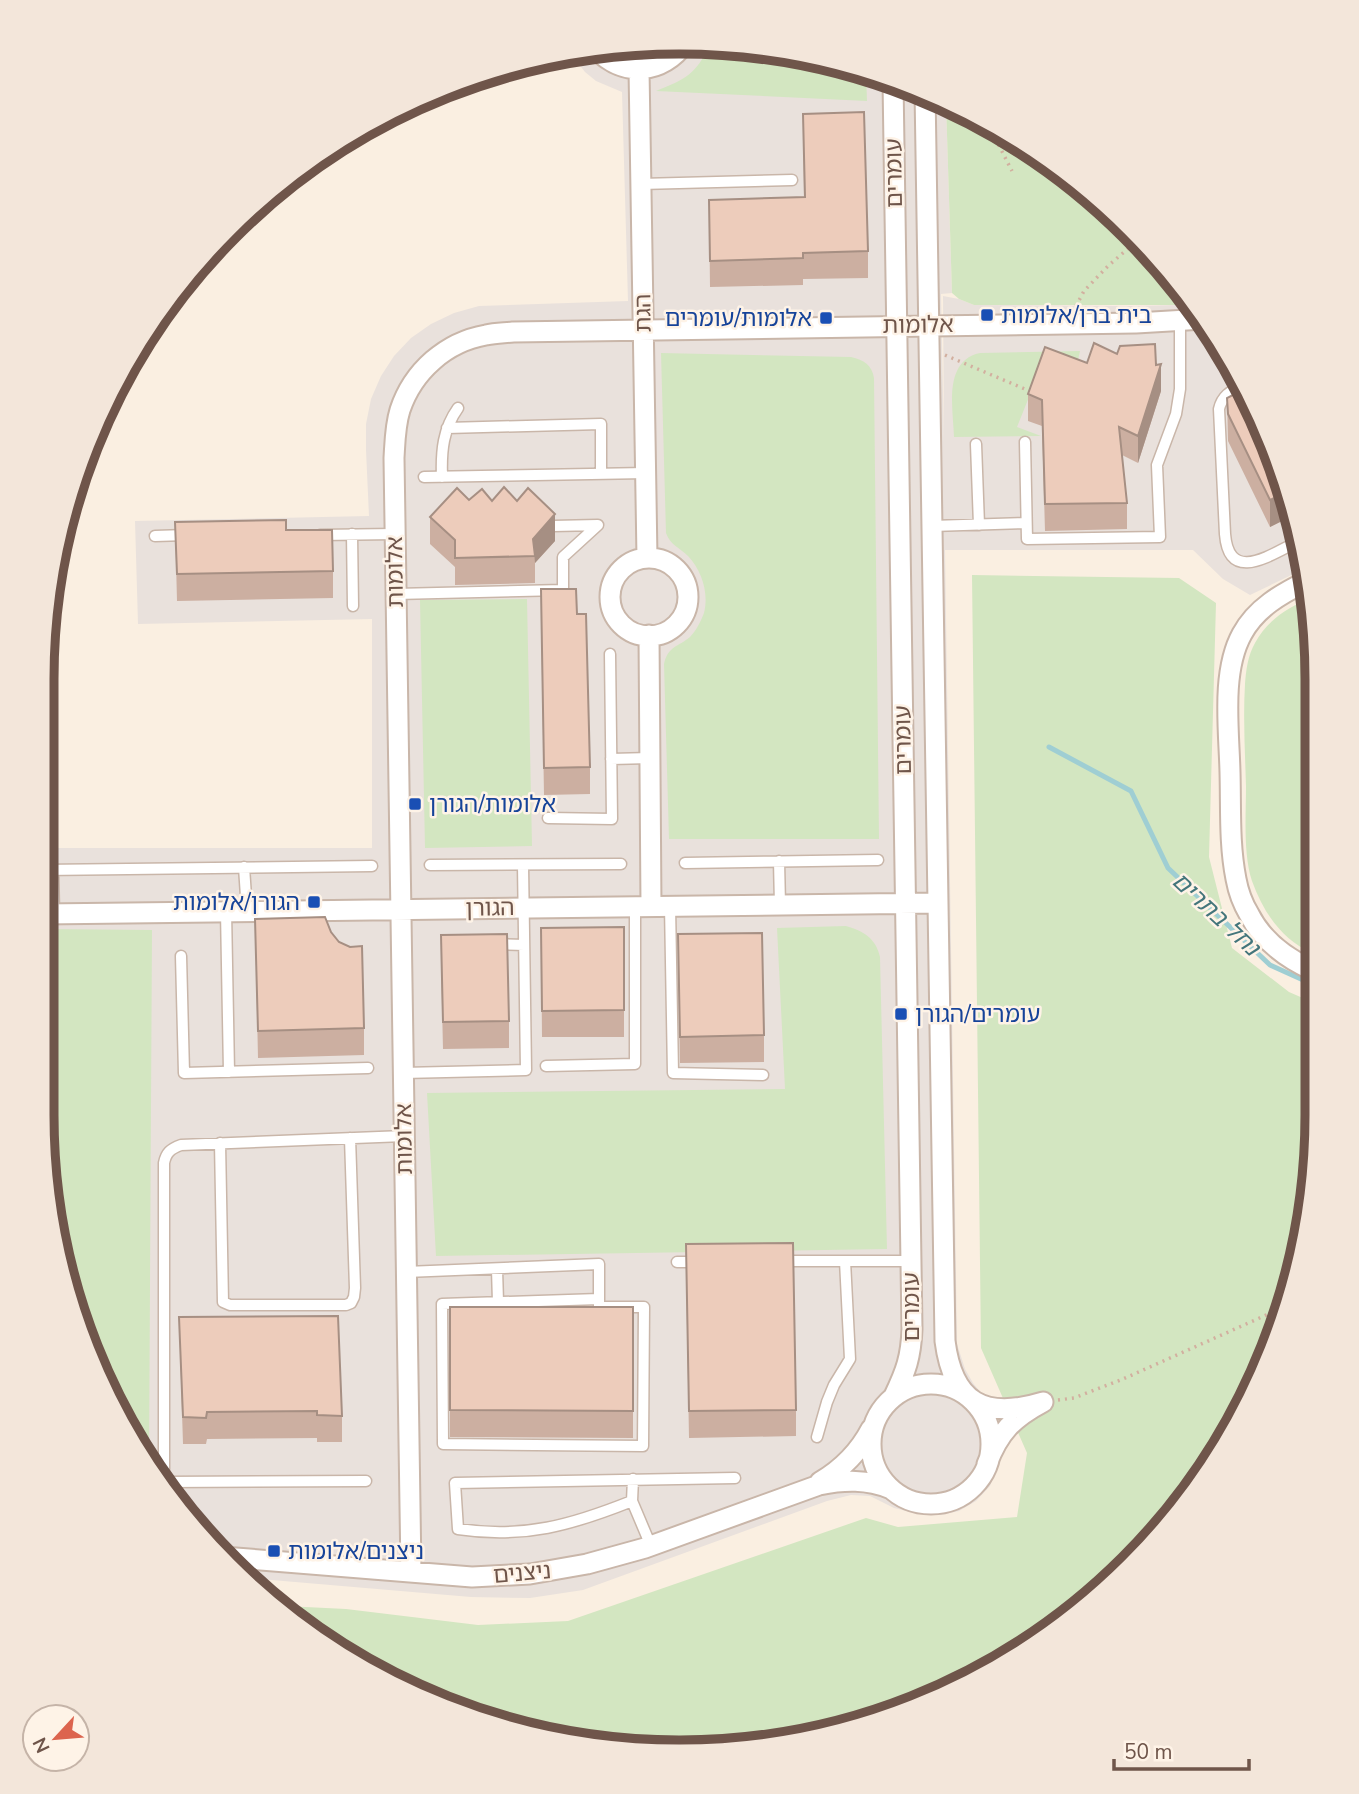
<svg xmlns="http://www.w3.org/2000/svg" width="1359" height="1794" font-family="'Nunito Sans','Noto Sans Hebrew',sans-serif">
<rect width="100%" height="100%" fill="#faefe1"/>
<path fill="#e9e1dc" d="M679,42l124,12 120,36 23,13 6,190 -11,1 3,150 -1,-148 16,3 15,6 157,1 48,-1 12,-2 18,22 60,111 35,133 -54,26 -27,-16 -30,-29h-248l12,794 8,25 8,14 17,21 13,26v20l-6,17 -7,19 -14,15 -17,10 -19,4 -21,-1 -25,-6 -24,-12 -19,-1 -24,6 -244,89 -53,8 -59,-1 -224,-19 -18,-12 -101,-132 -64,-154 -22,-166 1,-266h329v-229l-234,5 -3,-103 234,-5 -3,-66v-26l5,-25 10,-23 13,-20 17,-18 20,-14 23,-11 25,-7 149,-5 -6,-209 -26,-11 -11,-9 -15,-19z"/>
<path fill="#d3e6c1" d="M710,45l93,9 63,19 1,28 -211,-10c30,-12 39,-16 54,-46z
M946,103l87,46 97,79 61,75 -12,2h-205l-15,-6 -7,-6z
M1080,351l-6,27 -33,-11 -24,60 24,9 -87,1c-1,-29 -11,-76 26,-84z
M661,353l190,4c13,3 21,8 23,21l5,461h-210l-5,-175c4,-18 14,-17 26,-27 6,-6 11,-16 14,-24 5,-20 -2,-42 -16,-57 -8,-8 -18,-11 -22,-23z
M972,575l207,3 37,25 -7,254 23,91 57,44 23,10 -1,196 -42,160 -59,110 -79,97 -97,79 -149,74 -164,33 -166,-11 -158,-54 -112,-80 61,3 132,16 90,-4 298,-103 32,9 119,-10 10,-64 -46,-105z
M1312,597v356c-30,-13 -49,-41 -60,-72 -9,-28 -6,-66 -6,-95 -1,-34 -3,-68 -1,-102 1,-14 3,-29 10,-41 12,-23 34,-36 57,-46z
M527,599l5,247 -107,2 -5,-248z
M846,926c17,5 30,12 34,31l7,292 -451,7 -9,-163 358,-4 -8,-161z
M43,929l109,1 -3,532 -21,-28 -64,-154 -22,-166z"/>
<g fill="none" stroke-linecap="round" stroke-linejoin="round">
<path stroke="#9fced3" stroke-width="5" d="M1049,747l82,44 37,77 102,97 42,19"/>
<g stroke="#c9b6a9" stroke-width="13">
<path id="service" d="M641,184l151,-4
M1242,386c-12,5 -20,10 -23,23l6,125c4,50 45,21 72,8
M447,428l154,-4v50
M1025,442l2,97 133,-2 -3,-72 19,-51 4,-25v-68
M976,444l3,81
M424,477l222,-4
M442,477c-1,-26 1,-48 16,-69
M932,526l94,-3
M352,534l1,72
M320,535l75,-1
M155,536l31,-1
M396,594l167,-4v-33l35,-32 -45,1
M611,759l39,-1
M548,818l64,1 -2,-165
M779,861l1,44
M685,863l193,-3
M430,865l191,-1
M244,867l3,44
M43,870l329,-4
M53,870l1,43
M670,906l3,167 90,2
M226,911l3,161
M494,944l30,1
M181,956l3,117 184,-5
M546,1066l89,-2v-158
M403,1073l123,-3 -3,-205
M220,1143l3,159 7,3h116l5,-2 3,-6 1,-9 -5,-150
M783,1261h128
M677,1262h21
M497,1269l1,33
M406,1272l193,-8v43h45l-1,139 -200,-2 -1,-140 157,-5
M817,1437l10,-35 7,-17 16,-26 -5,-98
M159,1475l5,-6v-306c2,-10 6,-14 17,-18l223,-9
M633,1479l-1,22 19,45
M165,1482l201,-1
M632,1501c-60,24 -108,38 -174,28l-3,-46 280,-5"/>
</g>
<g stroke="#c9b6a9" stroke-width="23">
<path id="minor" d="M597,50c27,28 66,24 88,-7
M639,69l8,489
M893,81l19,1248c-1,28 -6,42 -18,67
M925,91l20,1250c8,62 39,79 98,61 -30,16 -44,30 -56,62
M610 597a39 39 0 1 1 78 0a39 39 0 1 1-78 0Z
M1307,581c-26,13 -51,27 -65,53 -21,38 -13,96 -12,138 1,36 -1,72 6,107 2,11 7,25 13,35 13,26 37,44 63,56
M649,635l2,271
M43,914l895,-11
M871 1444a60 60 0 1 1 120 0a60 60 0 1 1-120 0Z
M820,1482c22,-13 39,-30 51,-53
M223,1557l249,20 58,-3 57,-10 58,-16 174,-63c25,-5 48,-6 72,4
M411,1572l-17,-1114c1,-16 1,-32 6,-48 13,-39 46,-68 86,-75 9,-2 18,-2 27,-3l623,-9 68,-4"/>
</g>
<path stroke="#d2af9f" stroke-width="3.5" stroke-dasharray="2 5" stroke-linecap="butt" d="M989,126l23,45
M1076,306l8,-15 24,-25 31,-27
M945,355l82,35
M1058,1400l16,-2 49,-19 159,-71"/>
<use href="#service" stroke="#fff" stroke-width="10"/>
<use href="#minor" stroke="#fff" stroke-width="19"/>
</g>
<path fill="#ccafa1" d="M803,114l65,137v27l-65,1v6l-93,2 -1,-87 95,-3z
M1117,354l39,11 5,26 -23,72 -16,-8 5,48v26l-82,2 -3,-105 -14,-5v-27l59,-31z
M1227,398l42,38 21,81 -20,10 -42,-86z
M469,500l23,1 63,40 -20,22v20l-80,2v-18l-25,-23v-27z
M175,522l111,8 47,41v27l-156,3z
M577,614l13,153v27l-46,1 -3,-179z
M255,919l109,109v27l-106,3z
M624,927v110h-82l-1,-109z
M678,960l86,75v27l-84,1z
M441,962l68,59v27l-66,1z
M686,1271l110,139v26l-107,2z
M450,1307h183v131l-183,-1z
M179,1317l163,99v26h-25v-4l-110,1 -1,5h-23z"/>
<path fill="#a68f83" d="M1161,364v27l-23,72v-27z
M1284,493l6,24 -20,10v-27z
M555,514v27l-20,22 -2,-24z"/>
<path fill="#edccbb" stroke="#a68f83" stroke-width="2" d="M864,112l4,139 -65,2v5l-93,3 -1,-61 96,-3 -2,-83z
M1094,343l23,11 3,-8 35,-2 1,21 5,-1 -23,72 -19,-9 8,76 -82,1 -3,-104 -14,-6 17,-47 42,16z
M1244,389l25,47 15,57 -14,7 -42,-86 -1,-16z
M504,487l13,14 11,-13 27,26 -22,25 2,17 -80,2v-18l-25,-23 27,-29 12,12 13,-11 10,12z
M286,520v10h46l1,41 -156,3 -2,-52z
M541,589h35l1,25h9l4,153 -46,1z
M325,917l6,15 8,10 11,5 12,-1 2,82 -106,3 -3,-112z
M624,927v83l-82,1 -1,-83z
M762,933l2,102 -84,2 -2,-103z
M507,934l2,87 -66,1 -2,-87z
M793,1243l3,167 -107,1 -3,-167z
M450,1307h183v104l-183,-1z
M338,1316l4,100 -25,-1v-4l-110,1 -1,6 -23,-1 -4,-100z"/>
<g fill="#1a4fb4" stroke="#fef3e7" stroke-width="2.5">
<rect x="980" y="308" width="14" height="14" rx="3.5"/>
<rect x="819" y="311" width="14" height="14" rx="3.5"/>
<rect x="408" y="797" width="14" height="14" rx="3.5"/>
<rect x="307" y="895" width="14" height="14" rx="3.5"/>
<rect x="894" y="1007" width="14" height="14" rx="3.5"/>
<rect x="267" y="1544" width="14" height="14" rx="3.5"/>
</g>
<g text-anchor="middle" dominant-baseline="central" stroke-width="5" stroke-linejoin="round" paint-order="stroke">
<g font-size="23" fill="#6f554a" stroke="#fef3e7">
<text transform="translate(894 173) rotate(-91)">עומרים</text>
<text transform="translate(643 313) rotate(-91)">הגת</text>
<text transform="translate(918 325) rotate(-1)">אלומות</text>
<text transform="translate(395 572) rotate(-91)">אלומות</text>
<text transform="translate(903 740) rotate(-91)">עומרים</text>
<text transform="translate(490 908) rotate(-1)">הגורן</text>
<text transform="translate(404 1139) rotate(-91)">אלומות</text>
<text transform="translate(911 1307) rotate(-90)">עומרים</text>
<text transform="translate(522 1573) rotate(-5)">ניצנים</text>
</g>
<g font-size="23" fill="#164399" stroke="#fef3e7" text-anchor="start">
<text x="1001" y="315">בית ברן/אלומות</text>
<text x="812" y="318" text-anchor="end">אלומות/עומרים</text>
<text x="429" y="804">אלומות/הגורן</text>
<text x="300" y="902" text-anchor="end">הגורן/אלומות</text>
<text x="915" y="1014">עומרים/הגורן</text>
<text x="288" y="1551">ניצנים/אלומות</text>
</g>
<g font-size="24" font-style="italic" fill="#43757b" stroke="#fef3e7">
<text transform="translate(1216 914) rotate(43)">נחל בתרים</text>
</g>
</g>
<path d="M0 0H1359V1794H0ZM679 54H680A625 625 0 0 1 1305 679V1115A625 625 0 0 1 680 1740H679A625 625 0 0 1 54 1115V679A625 625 0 0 1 679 54Z" fill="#f3e6da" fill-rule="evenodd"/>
<path fill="none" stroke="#6f554a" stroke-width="9" d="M679 54H680A625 625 0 0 1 1305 679V1115A625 625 0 0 1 680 1740H679A625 625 0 0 1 54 1115V679A625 625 0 0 1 679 54Z"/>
<g transform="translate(56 1738) rotate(244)"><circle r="33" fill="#fef3e7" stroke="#c5b4a8" stroke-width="2"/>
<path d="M0-5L12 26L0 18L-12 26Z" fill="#dc644e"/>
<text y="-10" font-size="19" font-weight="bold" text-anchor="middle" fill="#6f554a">N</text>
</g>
<path d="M1114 1759v10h135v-10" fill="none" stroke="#6f554a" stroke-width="3.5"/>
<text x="1124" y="1759" font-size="21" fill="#6f554a" stroke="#fef3e7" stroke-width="5" paint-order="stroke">50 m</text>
</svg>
